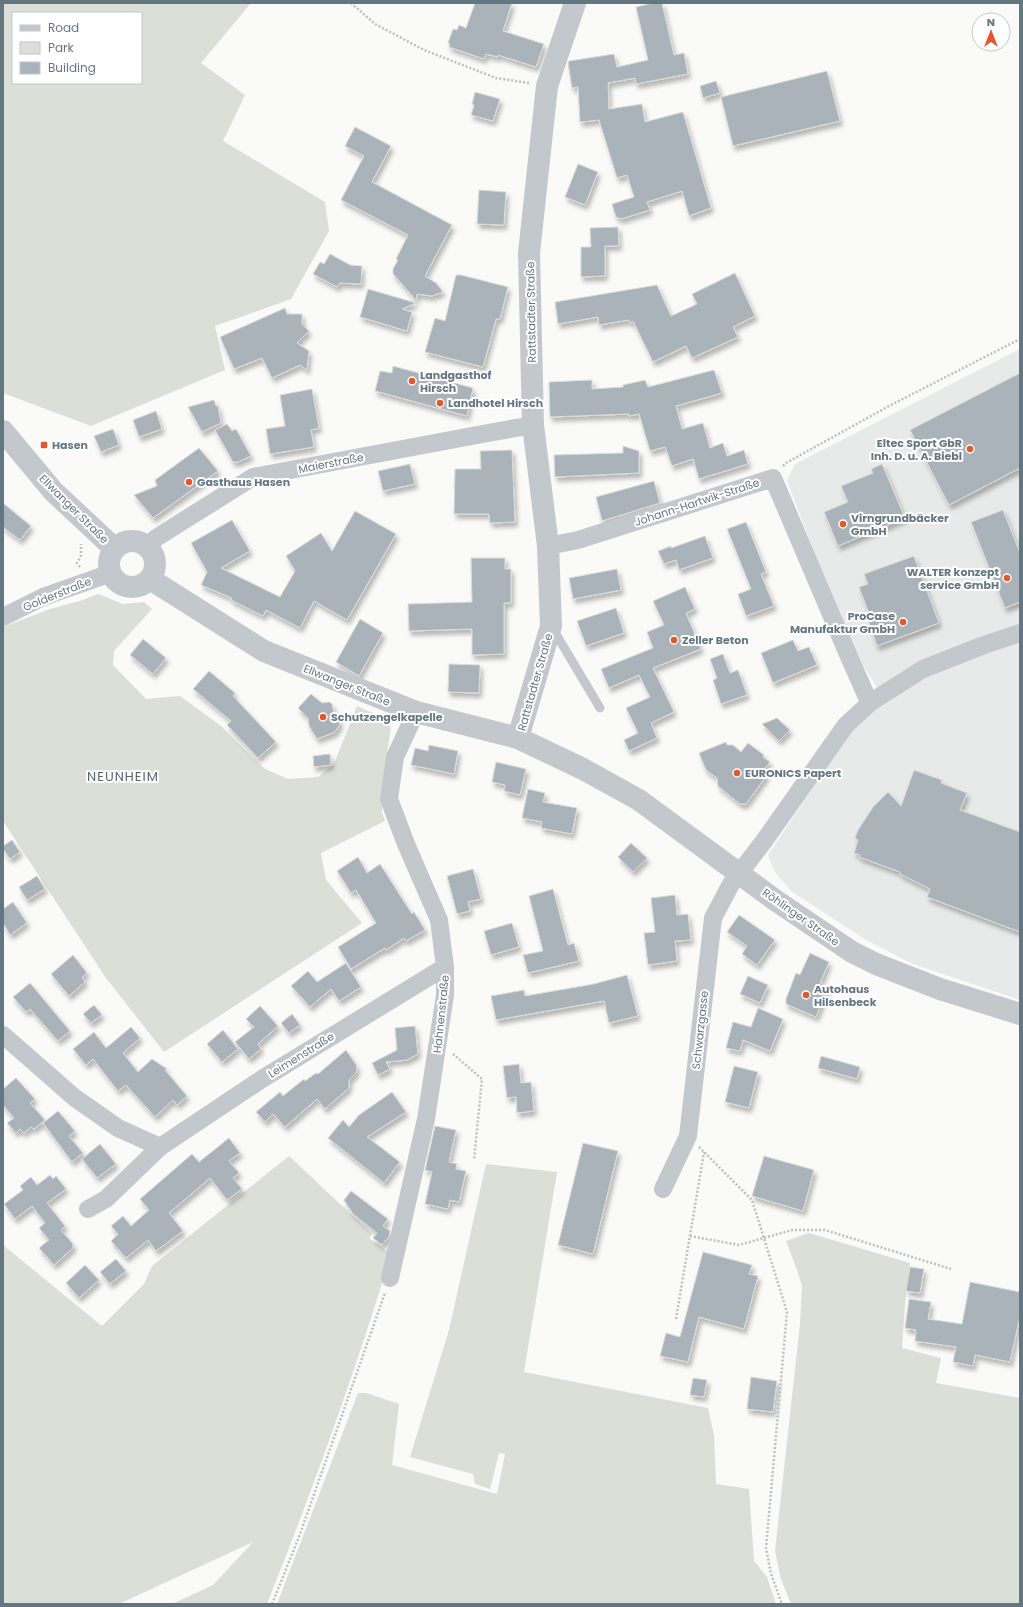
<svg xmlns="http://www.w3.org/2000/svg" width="1023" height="1607" font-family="Poppins,sans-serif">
<defs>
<filter id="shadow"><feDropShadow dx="2.5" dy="4.5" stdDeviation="2" flood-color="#0004"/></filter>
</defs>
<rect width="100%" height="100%" fill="#fafaf8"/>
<path fill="#e8e9e9" d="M1020,349v651l-107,-36 -47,-24 -75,-49 -16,-19 -7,-17 81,-122 34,-36 -24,-38 -41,-97 -31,-81 8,-17z"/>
<path fill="#dadfd7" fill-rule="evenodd" d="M3,3h248l-50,60 44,32 -22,46 102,61 4,29 -38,68 -76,27 10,44 -134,56 -88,-33zM13,13h128v70h-128z
M98,594l25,10 21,-2 8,7 -38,42 -1,14 33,34 34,-3 41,30 44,43 23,10 30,-2 16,-13 23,-58 29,13 5,9 -9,57v27l3,9 -64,32 5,27 36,43 -198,129 -58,-74 -103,-157v-194l47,-18 30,-8z
M289,1156l83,78 -3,4 22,16c-36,119 -78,235 -124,350h-95l41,-19 40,-43 -134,62h-116v-359l99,81 42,-42 8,-18z
M486,1164l71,8 -33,200 184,36 6,27 2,49 33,5 5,72 13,16 9,27h-499l81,-211h8l33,11 -7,61 105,29 8,-40 -6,-1 -9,36 -15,-5 -2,-10 -63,-17 39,-127z
M809,1233l101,30 -4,28 -4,57 39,10 -5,25 84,15v206h-229l-10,-25 -6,-28 25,-227 2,-38 -5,-16 -11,-29z"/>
<path fill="#aab3b9" stroke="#dcdcda" filter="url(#shadow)" d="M475,3h37l-9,28 41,13 -8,23 -38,-12v2l-12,-3 -2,5 -35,-12 1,-3 -2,-1 5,-14 4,1 2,-5 7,3z
M653,3h9l12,52 10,-2 4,21 -52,10 -1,-6 -27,5 1,26 33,-5 3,18 38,-10 28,96 -22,8 -7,-25 -35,11 3,8 -29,9 -5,-2 -4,-13 22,-7 -7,-22 -10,3 -18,-58 -19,2 -2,-35 -6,1 -4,-25 1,-2 45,-7 3,13 31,-7 -12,-53z
M827,71l13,50 -107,25 -12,-49z
M716,81l4,12 -17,5 -3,-12z
M475,92l25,7 -7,22 -22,-6 3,-10 -2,-1z
M355,127l36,19 -19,36 80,43 -27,51 11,7 7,9 -11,4 -15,-2 -1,6 -23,-26v-5l5,-9 -2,-1 12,-24 -67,-35 23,-44 -19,-10z
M578,164l20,8 -13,33 -20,-8z
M479,190l27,2 -2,33 -27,-1z
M618,227l1,19h-14v30l-24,1v-30h10l-1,-19z
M330,254l20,11 12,1 -1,18 -21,-1 -3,4 -24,-13 7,-12 4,2z
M735,273l20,43 -22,11 5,10 -46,21 -6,-12 -33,16 -20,-41 -3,2 -1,-3 -30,5 -1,-8 -40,7 -3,-22 102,-17 14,31 26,-12 -5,-10z
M456,275h5l47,12 -8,32h-4l-13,48 -58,-15 10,-34 10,3z
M368,289l48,14 -14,6 10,3 -5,19 -47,-14z
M285,308l2,6h15v10l7,7 -12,12 12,8 -2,19 -7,-5 -28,13 -10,-20 -28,11 -14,-32z
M393,366l80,22 -6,28 -92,-25 5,-20 12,2z
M714,370l8,23 -46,13 6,23 21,-6 7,25 13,-5 4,13 17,-6 4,14 -49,15 -6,-20 -21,7 -7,-19 -15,4 -11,-37 -10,2v-2l-79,3 -1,-35 43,-2v9l31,-2v-2l22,-5 3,7z
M1020,373v95l-71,37 -39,-75z
M312,389l7,39 -8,2 3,17 -44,7 -4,-25 19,-3 -5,-31z
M214,400l2,6h2l3,17 -19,9 -14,-25z
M156,411l6,18 -23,8 -6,-17z
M227,424l5,7 4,-2 15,27 -13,6h-5l-18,-32z
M113,429l6,16 -18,7 -7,-16z
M623,446l16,5v22l-84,4 -1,-22 69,-2z
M199,448l19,23 -65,47 -19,-23 23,-9 -2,-6z
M512,450l3,72 -25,1 -1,-9h-35l1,-45h26l-1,-18z
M410,464l5,20 -32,7 -5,-20z
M882,464l23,54 -67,28 -14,-34 24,-10 -7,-16 32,-13 -2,-4z
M654,481l6,22 -58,18 -6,-24z
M3,503l28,23 -11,14 -17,-13z
M1003,510l17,43v49l-15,6 -34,-86z
M355,511l41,23 -49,86 -33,-19 -14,27 -34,-18 -3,6 -32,-16 1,-2 -31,-13 6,-13 -16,-29 41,-23 18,31 -29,17 59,29 15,-26 -9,-15 35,-23 11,18z
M746,522l20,50 -5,2 13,32 -28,10 -8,-22 13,-5 -24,-60z
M705,536l8,22 -34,12 -3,-10 -12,4 -6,-13 13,-5v2z
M914,556l25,67 -62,23 -9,-26 3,-1 -12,-32 9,-3 -4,-10z
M471,558h34v11h6v34h-7v51l-32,1v-26l-63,2 -1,-27 64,-2z
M617,569l4,21 -48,9 -4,-21z
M685,587l10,22 -9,4 15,36 -48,19 21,44 -23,11 6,15 -28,13 -5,-11 14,-7 -12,-25 24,-11 -11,-22 -30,13 -8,-19 52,-21 -6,-16 17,-7 -11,-24z
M616,608l8,25 -38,13 -9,-25z
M360,619l23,14 -24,43 -23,-14z
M143,639l23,19 -13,16 -23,-19z
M793,640l5,11 11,-4 8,18 -44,18 -12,-30z
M723,654l7,19 8,-3 9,25 -26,9 -8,-24 4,-2 -7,-19z
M449,664l31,1 -1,28 -31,-1z
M209,671l26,22 -2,3 43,46 -18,16 -31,-33 4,-4 -38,-32z
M311,694l11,9 7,-1 3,2 2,9 4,3 2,8 -5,8 -18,7 -8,-13 -1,-8 -10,-10z
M777,718l13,12 -11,11 -17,-17z
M726,742l1,3h6l8,7 7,-9 16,12 -1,2 7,5 -7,9 4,4 -21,29h-6l-22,-18 -1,-8 -11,-8 -7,-17z
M429,745l29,6 -4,23 -43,-9 4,-17 13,3z
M330,754l1,11 -17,2 -1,-11z
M496,762l30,7 -6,26 -16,-4 1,-6 -13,-3z
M914,770l28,10 -1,3 26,10 -7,17 60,22v100l-93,-35 3,-8 -30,-15v-2l-41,-15 1,-2 -6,-2 4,-13 -3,-2 3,-8 15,-23 15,-15 13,14z
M528,789l17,4 -2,9 34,6 -5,26 -31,-6 1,-6 -20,-4z
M12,840l8,12 -10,7 -7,-10v-3z
M631,843l16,15 -14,14 -15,-15z
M358,857l9,16 13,-9 32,50 2,-2 11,18 -19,11 -2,-3 -18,12 -1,-2 -34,21 -13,-22 38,-24 -20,-33 -5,3 -14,-22z
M473,869l8,30 -13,3 2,9 -13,3 -10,-38z
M37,876l8,13 -18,11 -8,-13z
M553,889l15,56 6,-2 5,18 -51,12 -5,-18 20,-4 -14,-55z
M675,895l2,20 11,-1 3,26 -16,1 2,20 -29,4 -4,-32 11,-1 -4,-34z
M13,902l14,21 -17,12 -7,-12v-14z
M739,915l36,25 -18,25 -15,-11 5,-8 -20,-14z
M512,923l7,24 -28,8 -7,-24z
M810,953l19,9 -9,21 8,4 -12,30 -30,-13v-5l10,-26 4,2z
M73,955l14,18 -5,4 3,5 -16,14 -18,-22z
M346,963l15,24 -22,14 -8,-12 -21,18 -19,-21 17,-15 9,11z
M627,975l11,41 -29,7 -5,-22 -108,19 -5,-24 33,-6 1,6 69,-12z
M748,976l20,9 -8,18 -20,-9z
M30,983l40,48 -12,10 -28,-32 -4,3 -13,-15z
M94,1005l8,10 -11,8 -8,-9z
M260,1006l18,20 -20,18 3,5 -12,10 -14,-17 19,-15 -8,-8z
M758,1008l25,11 -13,32 -27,-11 -3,11 -14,-3 7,-26 18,5z
M292,1014l8,11 -11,8 -8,-10z
M415,1026l3,28 -11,6 -21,2 4,7 -12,6 -6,-12 25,-13 -2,-22z
M131,1027l9,11 -17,15 15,19 14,-13 15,10 -2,1 22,26 -10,9 -4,-5 -18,17 -29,-32 -8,6 -25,-32 -7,6 -13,-16 21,-17 12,16z
M223,1030l15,19 -16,13 -15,-18z
M346,1050l11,16 -1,7 -7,7v8l-24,21 -8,-10 -32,28 -12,-13 -8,8 -9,-10 24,-20 3,4 21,-17 1,2 11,-8 2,1z
M821,1056l39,11 -3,12 -39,-11z
M519,1064l2,19 10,-1 3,29 -17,2 -1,-16 -9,1 -4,-32z
M734,1066l24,6 -9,36 -24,-6z
M16,1078l19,21 -5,4 15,17 -11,9 -3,-2 -7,6 -4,-4 -4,4 -9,-10 7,-5 -11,-13v-16z
M392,1092l14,20 -39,25 33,25 -16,21 -56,-45 15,-18 6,7 10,-12z
M58,1111l17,20 -6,5 14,17 -11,9 -29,-39z
M435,1126l21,4 -7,32 8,2 -1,5 10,2 -7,31 -9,-2 -2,9 -23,-5 7,-32 -7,-2z
M229,1138l11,15 -11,8 10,12 -6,5 9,11 -15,11 -17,-22 -41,35 14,18 -27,20 -8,-11 -22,18 -15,-17 7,-7 -7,-8 12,-10 8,10 18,-16 -9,-11 52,-45 7,8z
M583,1143l35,8 -25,103 -35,-9z
M100,1144l16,20 -19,14 -15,-19z
M764,1156l50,14 -11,41 -51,-15z
M50,1175l3,4 3,-3 10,13 -19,14 18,23 -4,4 12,14v4l-19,17 -15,-17 10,-8 -10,-12 6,-5 -13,-17 -17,13 -11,-15 19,-14 -3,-4 11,-9 6,8z
M351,1191l37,28 -5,7 7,5 -1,6 -7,8 -9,-7 4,-5 -24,-19 -9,-14z
M703,1252l49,13 -3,9 9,2 -14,53 -45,-12 -11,45 -28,-6 6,-23 14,4z
M116,1259l10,12 -16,13 -10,-12z
M85,1265l14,15 -20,18 -13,-15z
M910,1267l14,2 -4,24 -14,-2z
M970,1282l50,10v24l-10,46 -35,-7 -2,11 -20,-4 3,-15 -41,-6 1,-11 -11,-2 4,-29 22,3 -3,17 34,5z
M751,1377l26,4 -4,31 -26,-3z
M693,1378l14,2 -3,17 -14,-2z"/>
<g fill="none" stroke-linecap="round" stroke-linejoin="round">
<path stroke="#bbbfc2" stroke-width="2.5" stroke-dasharray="2 2" stroke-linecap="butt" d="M351,3l24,21 49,26 72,28 33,5
M783,466l3,-3 103,-57 131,-67
M80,567l-3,-4 4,-7v-12
M453,1054l29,25 -8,81
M699,1147l53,53 35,112 -21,236 5,26 11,30
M690,1236l49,9 53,-15h33l126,39
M676,1319l28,-167
M272,1604l27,-67 86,-244"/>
<path stroke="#c3c8cc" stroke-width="9" d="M553,629l47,79"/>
<path stroke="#c3c8cc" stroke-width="18" d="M548,546l30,-6 195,-62 77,181 16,36 5,7
M147,547l9,-9 97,-61 235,-44 45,-8
M3,617l40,-20 68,-24
M3,1035l72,63 43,30 42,19 102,-68 183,-112
M663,1189l25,-53 25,-218 18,-34 33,-43 82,-116 25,-23 52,-33 61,-24 36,-12
M88,1209l18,-10 54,-52
M390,1278l36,-159 19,-124v-28l-6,-47 -33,-76 -17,-45 6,-42 21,-45"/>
<path stroke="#c3c8cc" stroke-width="22" d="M3,431l50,60 62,58
M109 564a23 23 0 1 1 46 0a23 23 0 1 1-46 0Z
M150,579l114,72 152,61 102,26 65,31 56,31 136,100 77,52 24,12 64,25 80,25
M518,738l33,-112 -3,-80 -15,-121 -4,-172 18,-167 28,-83"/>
</g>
<g fill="#e4572e" stroke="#fff" stroke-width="1.5">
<circle cx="412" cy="381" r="4"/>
<circle cx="440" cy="403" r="4"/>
<rect x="40" y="441" width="8" height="8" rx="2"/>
<circle cx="970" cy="449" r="4"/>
<circle cx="189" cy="482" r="4"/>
<circle cx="843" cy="524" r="4"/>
<circle cx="1007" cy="578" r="4"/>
<circle cx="903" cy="622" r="4"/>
<circle cx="674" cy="640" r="4"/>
<circle cx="323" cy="717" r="4"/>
<circle cx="737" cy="773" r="4"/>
<circle cx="806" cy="995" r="4"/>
</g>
<g text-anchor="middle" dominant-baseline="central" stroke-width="4" stroke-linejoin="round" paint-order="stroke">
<g font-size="11" fill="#657683" stroke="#fff">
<text transform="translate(531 312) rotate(-91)">Rattstadter Straße</text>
<text transform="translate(331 463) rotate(-11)">Maierstraße</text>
<text transform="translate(697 502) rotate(-18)">Johann-Hartwik-Straße</text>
<text transform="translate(74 509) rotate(45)">Ellwanger Straße</text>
<text transform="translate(57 594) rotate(-22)">Golderstraße</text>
<text transform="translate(535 682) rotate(-74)">Rattstadter Straße</text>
<text transform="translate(347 685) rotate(22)">Ellwanger Straße</text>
<text transform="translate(801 917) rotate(35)">Röhlinger Straße</text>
<text transform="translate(441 1014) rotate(-84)">Hahnenstraße</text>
<text transform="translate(700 1030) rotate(-84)">Schwarzgasse</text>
<text transform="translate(301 1055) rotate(-32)">Leimenstraße</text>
</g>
<g font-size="11" font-weight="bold" fill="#657683" stroke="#fff" text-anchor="start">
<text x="420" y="375">Landgasthof<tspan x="420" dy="13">Hirsch</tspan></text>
<text x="448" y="403">Landhotel Hirsch</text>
<text x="962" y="443" text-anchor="end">Eltec Sport GbR<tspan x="962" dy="13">Inh. D. u. A. Biebl</tspan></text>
<text x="52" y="445">Hasen</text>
<text x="197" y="482">Gasthaus Hasen</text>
<text x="851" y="518">Virngrundbäcker<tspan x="851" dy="13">GmbH</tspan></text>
<text x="999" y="572" text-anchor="end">WALTER konzept<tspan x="999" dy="13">service GmbH</tspan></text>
<text x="895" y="616" text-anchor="end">ProCase<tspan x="895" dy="13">Manufaktur GmbH</tspan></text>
<text x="682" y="640">Zeller Beton</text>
<text x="331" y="717">Schutzengelkapelle</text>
<text x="745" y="773">EURONICS Papert</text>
<text x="814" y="989">Autohaus<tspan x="814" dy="13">Hilsenbeck</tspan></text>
</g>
<g font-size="13" letter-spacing="1" fill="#57646e" stroke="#fff">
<text x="123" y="776">NEUNHEIM</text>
</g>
</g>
<rect width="1023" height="1607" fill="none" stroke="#657683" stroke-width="8"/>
<rect x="12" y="12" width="130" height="72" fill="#ffffff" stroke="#c1c8cd"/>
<rect x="20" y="25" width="20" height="6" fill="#c3c8cc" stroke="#c1c8cd"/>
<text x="48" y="32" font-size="12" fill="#657683">Road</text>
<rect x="20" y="42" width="20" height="12" fill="#dadfd7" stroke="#c1c8cd"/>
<text x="48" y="52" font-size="12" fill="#657683">Park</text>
<rect x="20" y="62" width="20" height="12" fill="#aab3b9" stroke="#c1c8cd"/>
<text x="48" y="72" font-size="12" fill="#657683">Building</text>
<g transform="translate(991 32)"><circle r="19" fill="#ffffff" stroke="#c1c8cd"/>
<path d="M0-3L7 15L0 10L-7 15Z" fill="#e4572e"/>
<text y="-6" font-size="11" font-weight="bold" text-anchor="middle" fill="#657683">N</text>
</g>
</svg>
